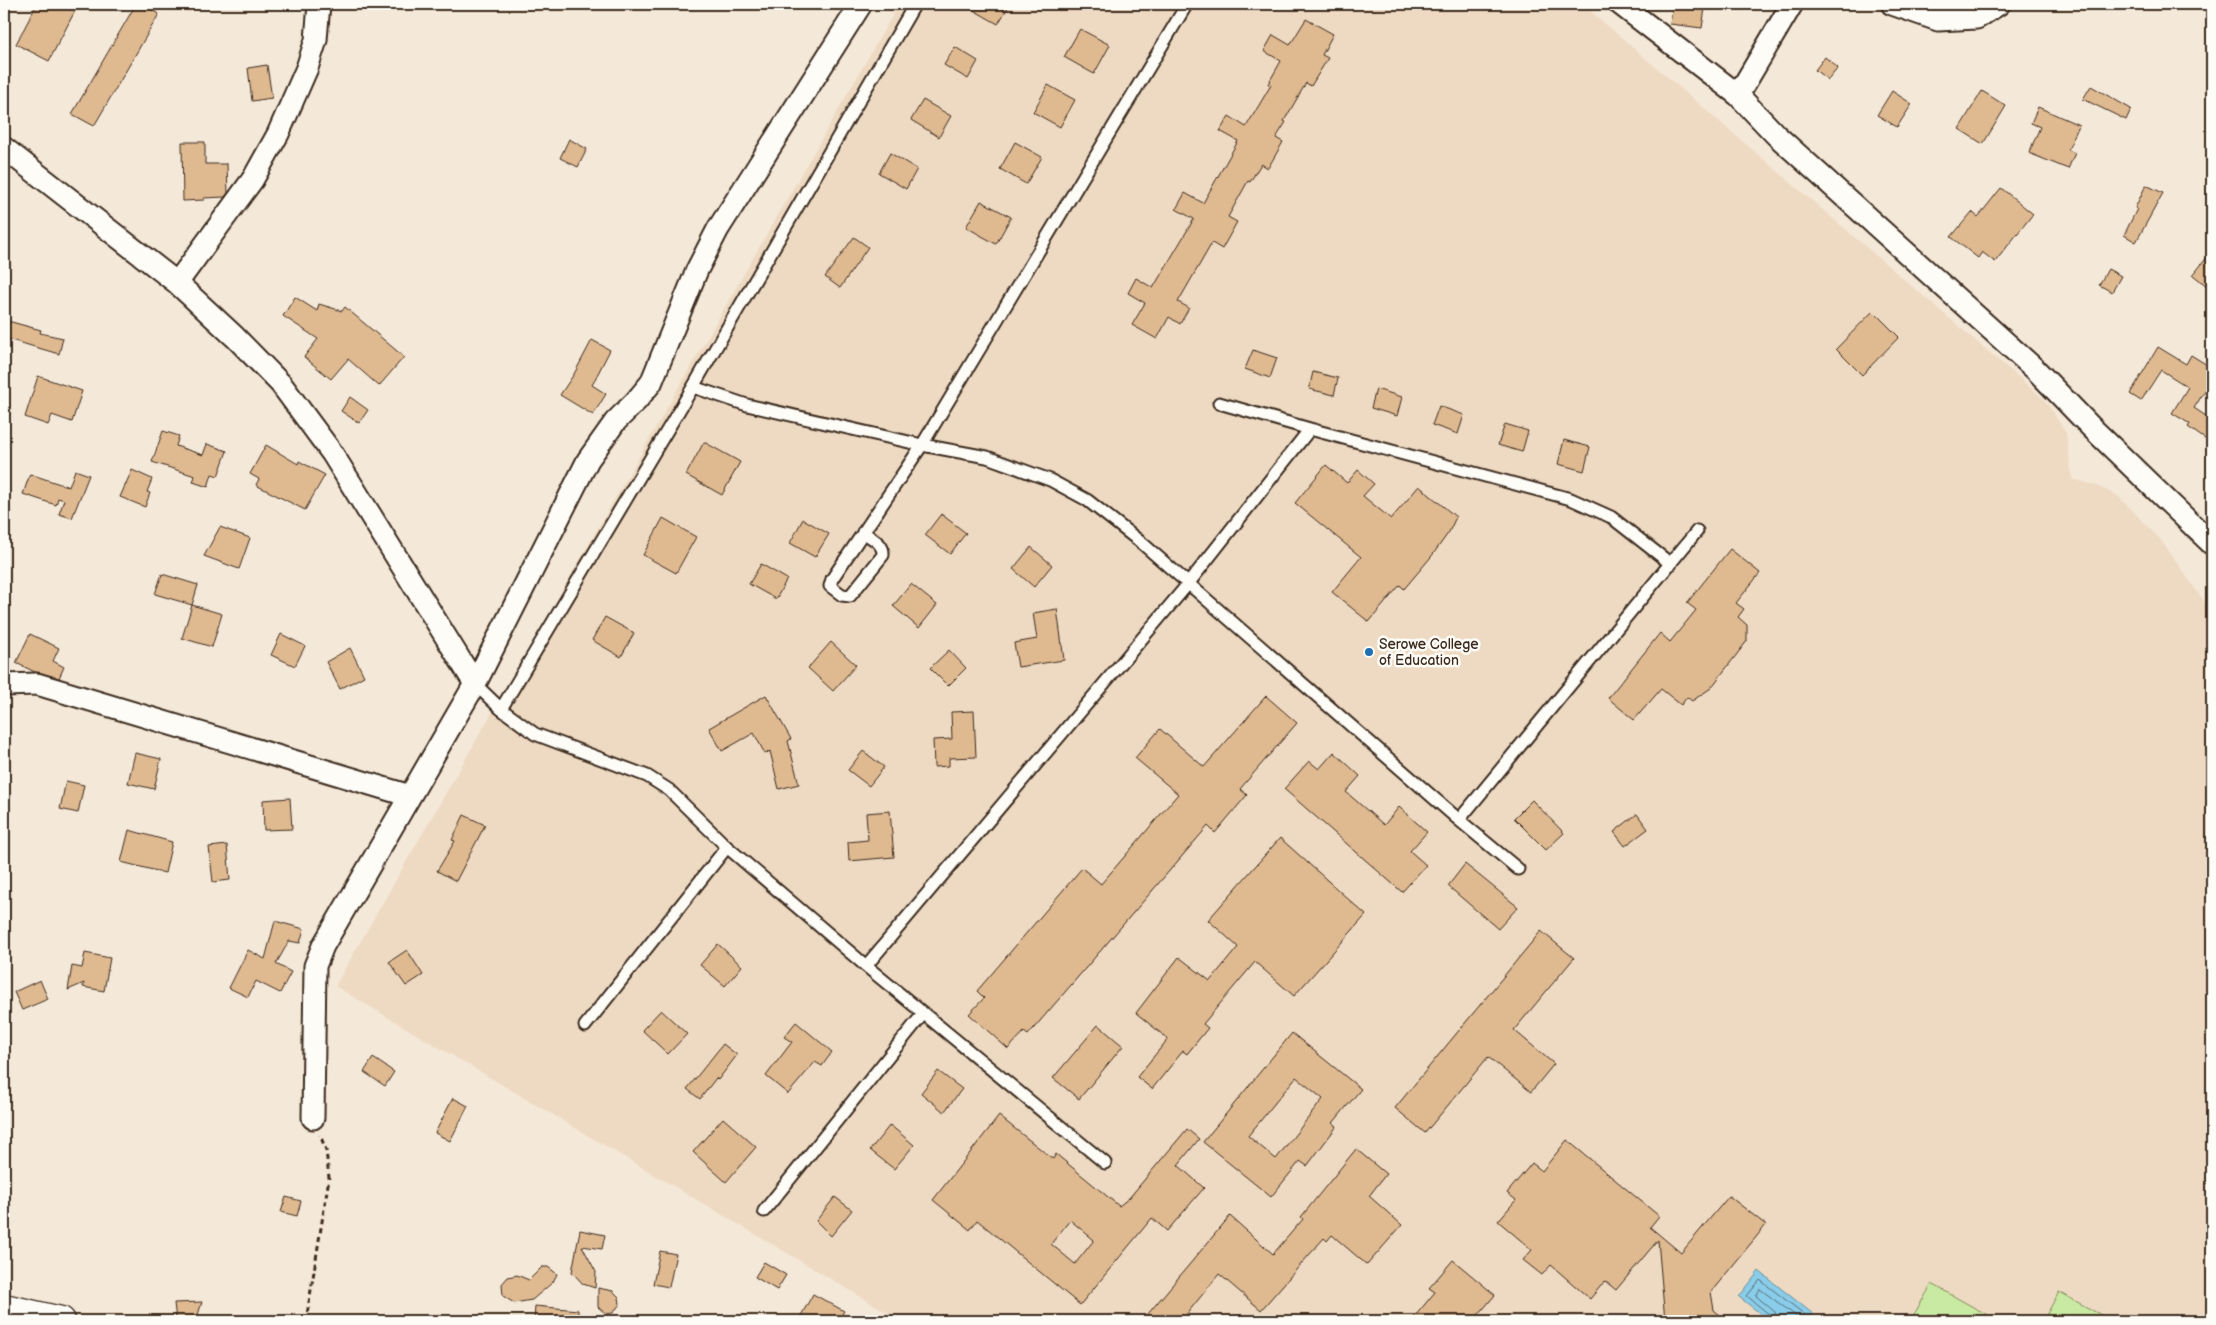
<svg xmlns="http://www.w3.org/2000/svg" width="2216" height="1325" font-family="'Balsamiq Sans',sans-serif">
<rect width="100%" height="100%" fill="#f4e8d8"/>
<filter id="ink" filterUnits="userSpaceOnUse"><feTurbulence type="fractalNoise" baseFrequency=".02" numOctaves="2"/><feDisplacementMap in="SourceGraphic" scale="10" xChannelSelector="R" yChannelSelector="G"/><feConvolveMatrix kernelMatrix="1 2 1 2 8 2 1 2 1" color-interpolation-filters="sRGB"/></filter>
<g filter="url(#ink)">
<path fill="#eedac2" d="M899,4h683l463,396 21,33 6,46 23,6 23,11 42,43 52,73v709h-1310l-567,-335z"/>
<path fill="#c9eaa2" stroke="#828a60" d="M1932,1284l66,37h-88z
M2059,1292l53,29h-69z"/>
<path fill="#89cdea" stroke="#6a8c98" d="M1759,1271l54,43 -6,7h-37l-31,-24z"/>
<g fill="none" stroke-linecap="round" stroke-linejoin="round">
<path stroke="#5a6b70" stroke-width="1" d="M1772,1321l-1,-5 -24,-20 13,-16 44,34v7
M1778,1321l-3,-9 -19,-16 4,-7 36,27 1,5"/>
</g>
<path fill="#dfb990" stroke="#3b2a1e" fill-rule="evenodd" d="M37,4h28l11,5 -27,52 -33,-17z
M136,4h5l18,10 -65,112 -22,-12z
M963,4h47l-12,20z
M1673,4l32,4 -3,20 -32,-4z
M1306,19l27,15 -11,21 6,3 -17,28 -5,-3 -22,38 2,1 -10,16 7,4 -15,26 -7,-4 -11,18 -2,-1 -20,36 9,5 -15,27 -10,-6 -34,59 11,6 -9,16 -11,-7 -12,22 -25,-14 13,-22 -17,-10 8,-15 17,10 41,-69 -18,-10 9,-16 18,10 35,-62 -18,-10 9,-15 17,11 25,-42 -3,-1 13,-23 -17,-10 9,-16 17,10z
M1080,29l30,16 -16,29 -30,-17z
M955,47l23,14 -10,18 -24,-14z
M1825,57l13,11 -10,12 -13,-10z
M267,65l5,33 -20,3 -4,-33z
M1048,85l27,15 -15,27 -27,-15z
M2091,86l40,23 -5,11 -43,-21z
M1892,91l20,13 -15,23 -20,-12z
M1982,91l24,15 -23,38 -24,-15z
M923,100l28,16 -12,21 -28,-17z
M2038,107l41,18 -11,25 7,3 -7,16 -39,-16 11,-26 -9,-4z
M569,139l18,10 -9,18 -18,-9z
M182,142h23v22h22l1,29 -3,4 -21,1v2l-21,1z
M1015,142l27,15 -16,27 -26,-15z
M890,153l27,16 -11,20 -27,-16z
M2146,185l17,8 -27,49 -12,-7 13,-26 -2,-1z
M2001,188l32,26 -38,48 -13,-10 -4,6 -27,-21 21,-25 6,5z
M981,201l30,16 -15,27 -30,-17z
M854,237l14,10 -28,41 -15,-11z
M2212,251v39l-19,-15z
M2108,269l13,7 -9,16 -13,-7z
M295,297l22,14 2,-7 23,7 3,-4 59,50 -25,29 -31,-27 -17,20 -27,-22 14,-18 -35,-23z
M1873,311l26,26 -37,38 -26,-26z
M4,320l37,10 -1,3 23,5 -4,16 -55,-16z
M592,340l18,10 -18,35 14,9 -13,21 -33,-20 14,-21z
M2158,347l28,17 5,-9 21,13v12l-18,28 18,12v24l-24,-17 2,-3 -18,-11 16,-26 -27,-17 -20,31 -11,-7z
M1253,350l24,8 -7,20 -25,-9z
M1313,372l25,6 -4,17 -25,-6z
M38,376l44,15 -10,31 -20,-7 -4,10 -23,-8z
M1376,389l26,8 -5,19 -26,-8z
M350,397l18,13 -9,13 -18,-12z
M1439,406l25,9 -6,19 -26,-9z
M1505,424l23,7 -6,21 -24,-7z
M163,431l16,5 -3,10 27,9 4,-11 20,7 -9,25 -6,-2 -4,13 -15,-5 2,-6 -43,-14z
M1564,440l26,7 -6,24 -26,-7z
M704,442l36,20 -18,33 -36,-20z
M266,445l32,19 1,-3 26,14 -20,35 -49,-25 3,-6 -9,-5z
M1326,465l21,18 11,-13 16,14 -11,12 28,23 28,-33 37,31 -7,15 -18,25 -27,32 -4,-4 -31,37 -37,-30 29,-35 -66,-54z
M75,470l14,5 -17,43 -13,-4 5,-14 -6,-2 -2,7 -33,-11 7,-20 39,13z
M132,470l20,9 -5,13 3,1 -5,14 -25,-10z
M941,514l25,19 -16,21 -25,-19z
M663,518l33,19 -20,36 -33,-18z
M803,519l26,15 -14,23 -25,-14z
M220,527l30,11 -11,31 -35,-13z
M1031,547l21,18 -18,22 -21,-18z
M1730,549l30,24 -24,30 8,6 -6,8 9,8v16l-36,47 -19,13 -5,-4 -6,8 -20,-16 -27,31 -26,-22 52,-65 10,9 26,-32 -9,-7z
M761,564l26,15 -11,20 -27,-15z
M162,574l36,11 -6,20 -37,-11z
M911,584l26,21 -18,23 -26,-22z
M192,605l30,9 -10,33 -30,-9z
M1057,609l7,51 -46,7 -4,-24 23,-4 -4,-26z
M605,617l29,16 -13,24 -29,-17z
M30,634l29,14 -6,13 11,6 -5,11 -24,-6 -19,-9z
M281,634l24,12 -10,20 -24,-11z
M831,642l25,23 -23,26 -25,-23z
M350,648l14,28 -24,13 -14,-27z
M949,650l17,18 -18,18 -18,-18z
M766,695l25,44 -3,2 11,43 -20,5 -9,-38 -5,3 -11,-21 -32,18 -13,-23z
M1266,696l31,27 -57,66 7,6 -32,38 -7,-7 -180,209 -4,-3 -16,17 -39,-35 15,-16 -7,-7 105,-123 19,16 77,-90 -43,-36 25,-29 44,38z
M974,711l2,46 -27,1v8l-15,1 -1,-27 19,-1 -1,-27z
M863,751l21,16 -15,19 -21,-16z
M1334,752l26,24 -14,16 38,33 15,-18 28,25 -17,19 16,14 -24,27 -118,-103 25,-28 10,8z
M135,753l26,6 -7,30 -26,-6z
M66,781l18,4 -6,28 -18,-4z
M290,798l2,31 -28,1 -1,-30z
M1532,800l32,33 -18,17 -32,-32z
M890,811l4,46 -45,4 -1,-19 20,-2 -2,-27z
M1637,814l11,15 -23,17 -11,-14z
M464,815l21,10 -29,56 -19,-10 18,-30 -3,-1z
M129,830l43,12 -7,31 -44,-11z
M1280,838l86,77 -72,81 -39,-34 -52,62 5,4 -21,26 -4,-3 -31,38 -15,-12 31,-38 -32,-26 43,-56 31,24 28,-34 -30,-27z
M227,845l3,35 -17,2 -4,-35z
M1465,864l53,43 -20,22 -50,-43z
M275,921l29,8 -4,14 -11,-2 -13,23 15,8 -11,21 -24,-12 -8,16 -19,-9 19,-38 17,9z
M1541,931l33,27 -60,72 40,34 -23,28 -43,-35 -63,76 -30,-25z
M718,944l24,22 -17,20 -25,-21z
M407,950l16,25 -17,11 -17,-24z
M85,953l25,5 -6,33 -21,-4 1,-4 -16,7 4,-24 10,2z
M40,980l8,19 -26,11 -8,-18z
M661,1010l26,24 -19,20 -26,-24z
M796,1022l36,30 -10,14 -7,-4 -27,32 -22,-18 26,-34 -8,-5z
M1098,1025l25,21 -44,53 -26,-21z
M1292,1033l69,56 -28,34 4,3 -30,40 -7,-5 -29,36 -68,-55zM1296,1077l27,22 -47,60 -28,-23z
M723,1044l14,11 -19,25 -2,-2 -16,21 -13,-10z
M373,1058l21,14 -9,14 -21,-14z
M938,1071l24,18 -18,23 -23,-19z
M453,1098l15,8 -18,35 -15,-8z
M999,1116l54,43 3,-5 63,52 10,-8 58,-69 12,10 -21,26 26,23 -37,43 -15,-13 -72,87 -103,-85 -7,10 -37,-30zM1070,1220l24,20 -19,24 -24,-20z
M723,1118l33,29 -30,35 -33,-30z
M890,1125l24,20 -20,24 -24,-19z
M1567,1140l92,76 -9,11 31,26 48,-57 37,29 -55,67 3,18 13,11h-62l-7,-81 -42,50 -11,-9 -15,18 -39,-34 -9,10 -19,-15 9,-10 -34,-29 18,-21 -9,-7 25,-30 10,8z
M1356,1149l30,25 -17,22 33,29 -35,40 -35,-30 -5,6 -3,-3 -63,72 -42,-36 -38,47h-39l88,-105 43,38 30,-35 -2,-2z
M286,1197l15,4 -4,15 -16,-4z
M835,1197l17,13 -21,26 -15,-15z
M580,1230l25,5 -3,14 -20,-3 14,26 -1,16 -12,-4 -11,-12z
M660,1251l16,3 -7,33 -16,-3z
M1453,1260l42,35 -22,26h-62l24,-29 -6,-4z
M764,1262l22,13 -9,15 -22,-13z
M542,1267h6l9,7 -4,8 -21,18 -18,3 -11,-7 -1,-12 6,-7 9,-2 12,5z
M598,1288l15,3 6,6 1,7 -7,9 -7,1 -8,-7z
M813,1294l31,17 -6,10h-40z
M202,1302l-6,19h-20l-2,-18z
M535,1306l43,4v11h-44z"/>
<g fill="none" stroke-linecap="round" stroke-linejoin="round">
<g stroke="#3b2a1e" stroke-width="15">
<path id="lane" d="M693,387l54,18 175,40 65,12 63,23 37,20 56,44 316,276 59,49
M1219,403l91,26
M863,532c9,7 21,11 20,23l-33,41 -8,-1 -12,-9 2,-7 90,-134 265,-441
M475,684l26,25 34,25 112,42 22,14 58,57 139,119 239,197
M501,709l192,-322 222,-383
M1459,820l238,-289
M866,966l322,-382 122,-155 261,70 40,18 60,47
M585,1026l142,-179
M764,1211l159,-197"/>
</g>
<g stroke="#3b2a1e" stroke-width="25">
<path id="street" d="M1620,4l118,91 38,40 260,235 55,57 121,117
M1892,4l46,16 39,-2 22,-14
M1738,95l54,-91
M4,148l173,135 58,54 46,47 51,69 143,231
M177,283l76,-104 25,-45 29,-66 9,-28 3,-36
M4,685l33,-1 373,112 65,-112 113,-224 27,-38 21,-21 15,-18 46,-113 21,-41 143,-225
M313,1118l2,-152 8,-20 87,-150"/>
</g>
<g stroke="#3b2a1e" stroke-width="31">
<path id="secondary" d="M4,1308l57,13"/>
</g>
<path stroke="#3b2a1e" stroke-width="3" stroke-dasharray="5 4" stroke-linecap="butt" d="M306,1321l23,-143 -3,-28 -6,-15"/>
<use href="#lane" stroke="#fdfcf7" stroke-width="11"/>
<use href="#street" stroke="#fdfcf7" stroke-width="21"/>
<use href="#secondary" stroke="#fdfcf7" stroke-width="28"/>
</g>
</g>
<circle fill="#1f6fb2" stroke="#fdfcf7" stroke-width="2" cx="1369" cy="652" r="5"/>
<g text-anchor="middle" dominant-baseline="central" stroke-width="5" stroke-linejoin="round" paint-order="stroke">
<g font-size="14" fill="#3b2a1e" stroke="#fdfcf7" text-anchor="start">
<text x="1379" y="644">Serowe College<tspan x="1379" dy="16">of Education</tspan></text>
</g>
</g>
<rect width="2216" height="1325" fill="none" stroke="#fdfcf7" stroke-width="20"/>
<rect x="10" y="10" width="2196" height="1305" fill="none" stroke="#3b2a1e" stroke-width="2" filter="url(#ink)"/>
</svg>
